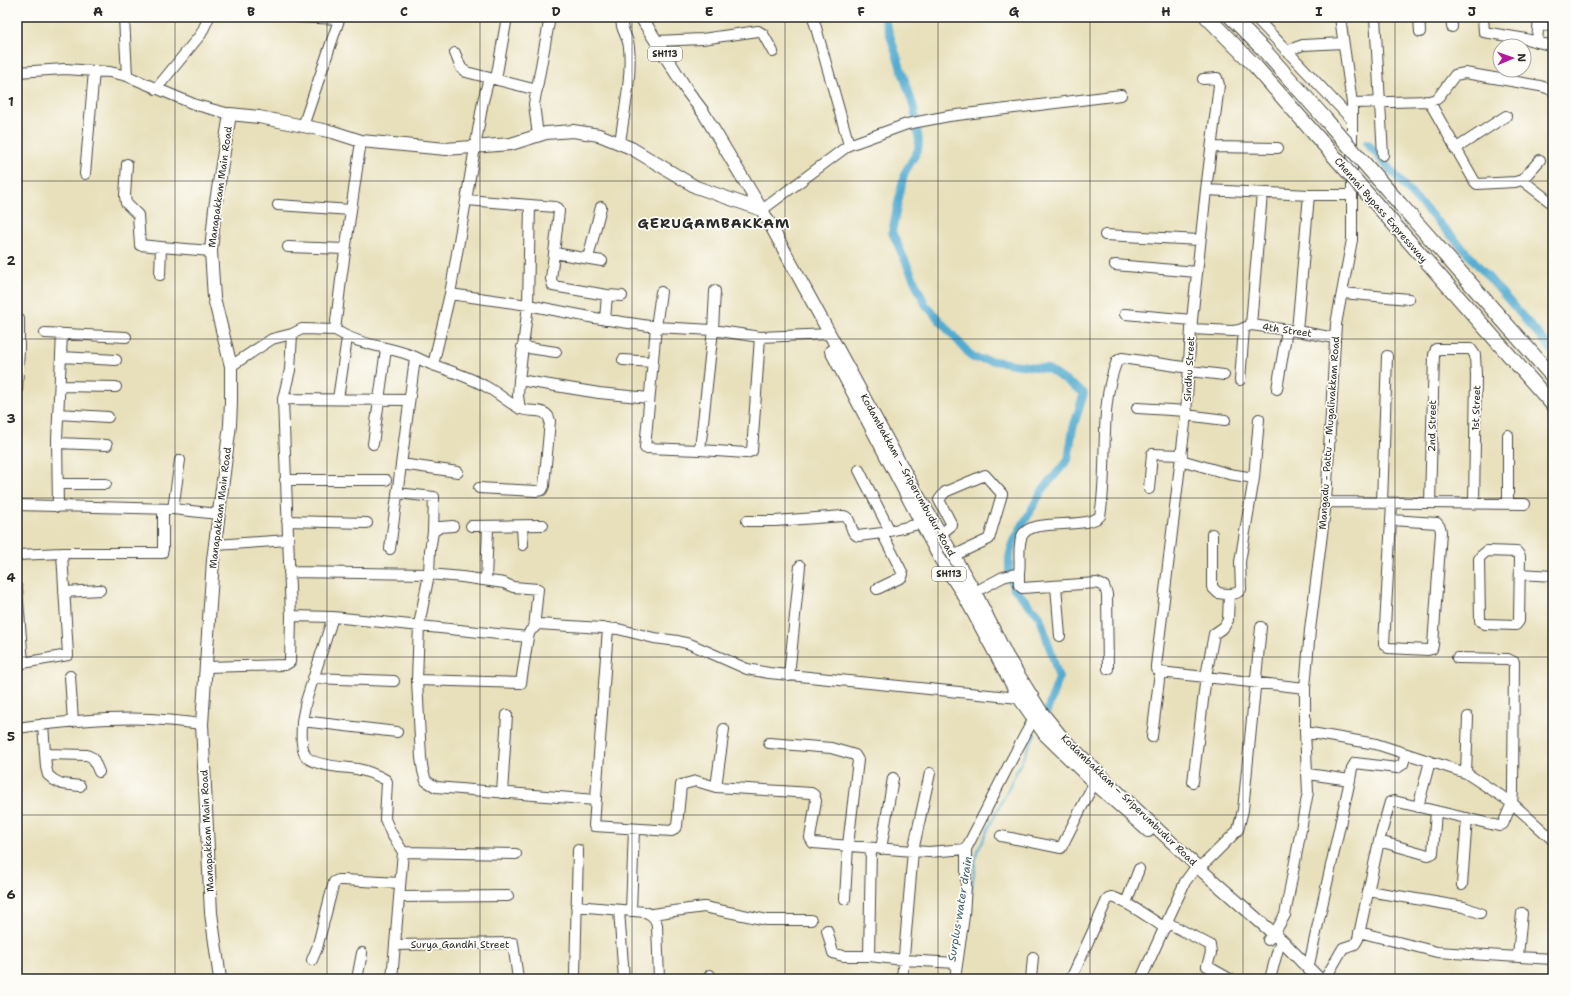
<svg xmlns="http://www.w3.org/2000/svg" width="1570" height="996" font-family="'Shantell Sans',sans-serif">
<rect width="100%" height="100%" fill="#fdfcf7"/>
<filter id="ink" filterUnits="userSpaceOnUse"><feTurbulence type="fractalNoise" baseFrequency=".025" numOctaves="2"/><feDisplacementMap in="SourceGraphic" scale="8" xChannelSelector="R" yChannelSelector="G"/><feConvolveMatrix kernelMatrix="1 2 1 2 8 2 1 2 1" color-interpolation-filters="sRGB"/></filter>
<filter id="wash" filterUnits="userSpaceOnUse"><feTurbulence type="fractalNoise" baseFrequency=".012" numOctaves="4" result="noise"/><feDisplacementMap in="SourceGraphic" scale="16" xChannelSelector="R" yChannelSelector="G"/><feGaussianBlur stdDeviation="0.9" result="paint"/><feColorMatrix in="noise" values="0 0 0 0 0 0 0 0 0 0 0 0 0 0 0 0 0 1.4 0 .05"/><feComposite in="paint" operator="in"/></filter>
<g filter="url(#wash)">
<rect width="100%" height="100%" fill="#e8e0bb"/>
<g fill="none" stroke-linecap="round" stroke-linejoin="round">
<path stroke="#53abd0" stroke-width="2" d="M970,901l7,-49 58,-118"/>
<path stroke="#53abd0" stroke-width="8" d="M884,17l30,91 5,33 -1,9 -14,24 -12,58 33,72 48,54 75,11 36,24 -11,35 -5,32 -25,29 -30,53 -4,15v13l4,17 27,30 19,61 -13,36
M1367,143l48,55 47,49 91,104"/>
</g>
</g>
<g filter="url(#ink)">
<g fill="none" stroke-linecap="round" stroke-linejoin="round">
<g stroke="#474641" stroke-width="12">
<path id="minor" d="M124,17l3,59
M298,17l42,2
M813,17l36,128
M1255,17l97,103
M1375,17l8,138
M1419,17l1,15
M1451,17l1,10
M1483,17l1,15 42,7 27,7
M1539,25l14,1
M656,41l46,-2 56,-8 5,3 10,18
M1537,42l2,-25
M1286,51l17,-6 40,-2
M455,53l6,15 5,4 71,18
M17,72l48,-3 45,3 17,4 69,29 34,9
M489,78l-6,23 -33,193 78,11 67,13 61,9 57,3 47,7 70,-3
M496,79l11,-62
M156,89l45,-55 8,-17
M1429,101l46,81 2,2 38,-2 7,-2 18,-20
M1352,103l77,-2 8,-2 18,-24 10,-2 75,13 7,2 6,3
M303,126l37,-109
M538,136l-4,-32 16,-87
M361,141l-20,139 -6,50c26,16 48,15 75,25 8,3 15,7 23,10l17,-71
M620,143c4,-31 12,-65 9,-96 -1,-11 -10,-19 -7,-30
M1212,147l66,1
M1455,149l51,-33
M127,164l-2,32 1,7 12,12 2,30 21,2
M85,174l9,-103
M1522,180l31,24
M1206,190l103,5h43
M466,200l64,5 -2,100 -9,75 80,13 50,5
M278,205l73,5
M530,205l25,2 3,1 1,3 -8,68 2,7 54,9 -2,25
M762,210l87,-65 58,-21 42,-8 172,-21
M1105,235l95,5
M288,247l57,2
M554,253l48,8
M588,258l13,-51
M1115,265l82,7
M160,275l1,-28 50,4
M715,291l-2,39 -13,120 46,3 6,-2 8,-114
M661,292l-5,35 -11,121 55,2
M1342,293l67,6
M607,295l15,1
M1125,314l67,6
M1251,325l11,-132
M1191,329l42,2 6,-1 12,-5 46,6 38,7
M335,330l-33,-1 -10,5 -2,36 -7,29 8,217 42,1 -27,84 -4,20 95,11
M1297,331l12,-136
M45,333l81,4
M522,347l34,5
M17,348h2l-2,42
M19,348v-29
M61,357l55,3
M623,360l30,2
M433,365c18,6 36,12 52,21 12,6 22,16 34,22 11,6 28,-2 31,13l-6,65 -2,4 -6,1 -57,-3
M231,366l41,-27 20,-5
M1190,371l34,4
M519,380l-1,16 2,13
M1240,380l4,-52
M60,386l56,1
M1277,389l10,-59
M283,399l126,1
M338,399l9,-61
M1137,408l50,3
M58,414l50,3
M1186,415l39,5
M57,443l50,2
M373,444l13,-95
M1181,460l48,14 25,4
M401,464l57,8
M859,470l31,61 -8,2 21,41 -1,3 -25,12
M285,480h101
M58,484h48
M1149,489l3,-35 30,1
M397,493l37,4 -1,35
M1326,502l199,2
M1382,503l5,-147
M1430,503l4,-148 2,-6h35l4,6 1,20 -2,128
M1508,504v-69
M17,505l156,4 45,5
M58,507l-1,-68 5,-105
M173,509l7,-49
M1392,520l45,3 3,4 1,5 -8,113 -1,4 -4,1 -40,-2 -4,-4 8,-141
M287,521l80,2
M747,521h28l68,-5c10,1 5,16 15,20l24,-3
M471,526l72,-1
M522,526l1,19
M890,531l37,-9
M941,534l11,-9 -13,-25 6,-8 40,-17 17,19 -13,45 -36,17
M1212,534v53l6,6c8,1 19,3 23,-4l-1,-27 14,-84 5,-59
M216,545l72,-5
M390,549l25,-191
M1487,551l30,1 3,4 -1,65 -3,4 -31,-1 -5,-3 -1,-62 2,-3z
M17,555l45,-2h100l1,-4v-40
M289,572l140,2 1,-24 3,-18 7,-5 13,-1
M1019,573v12l3,3 75,-5 7,3 3,8 1,75
M1520,574l33,2
M486,580l2,-53
M1056,586l4,50
M17,588l6,75 45,-8 -6,-102
M64,592l36,-2
M968,595l7,-3 28,-15 16,-4c2,-12 -2,-26 3,-37 8,-19 65,-6 78,-20 9,-50 -2,-109 17,-155l5,-3 68,10
M333,617l195,20 -7,46 -104,-3
M534,628l4,-39 -25,-2 -9,-4 -42,-6 -33,-3 -10,51 -2,55 4,78 2,13 3,10 10,6 159,13
M608,628l-14,198 78,5 5,-5 4,-41 15,-4 20,6
M528,637l2,-6 8,-7 80,5 36,9 24,3 12,3 57,25 22,4 250,25
M206,667l79,-2 5,-3 1,-46
M1160,672l-4,-3v-3l30,-251 5,-86 15,-139 13,-105 -2,-7 -14,1
M1160,672l145,16
M70,676l3,46
M789,676l11,-110
M313,678l81,3
M302,721c0,11 -2,24 3,34 6,11 40,12 52,14 10,2 20,6 29,11l1,2 -2,37 6,14 12,19
M43,724l3,43 2,8 6,5 8,4 18,2
M17,728c44,-6 89,-11 133,-9 17,1 35,3 52,5
M724,729l-8,58 95,6 3,2 2,6 -6,37 3,5 100,8 -11,128
M1305,732l71,12 90,29 46,30 41,37
M1152,737l8,-65
M769,743l62,5 24,7 3,5 -10,85 -3,54
M45,754l42,1 6,3 6,14
M930,773l-17,78 16,1 37,-3
M1466,773l2,-56
M1308,774l42,6 -42,189
M1350,780l2,-12 3,-5 42,5 6,-4 3,-10
M1193,782l13,-106 8,-42 10,-7 4,-7 1,-26
M502,793l5,-78
M1418,807l12,-46
M1001,836l60,12 33,-65
M1379,841l49,14 3,-1 2,-1 3,-42
M881,849l12,-71
M1462,885l5,-67
M1368,891l96,16 16,6
M399,897l109,-1
M1126,903l13,-34
M576,906l69,6c7,3 10,5 12,13l2,54
M619,910l5,69
M631,911l3,-82
M652,914l52,-7 63,13h44
M1168,923l42,22 1,8 -4,13 23,13
M827,930l6,23 10,3h26l35,4 53,3
M1359,932l78,20 116,7
M1268,940l6,-6 11,-19 23,-123 -3,-60v-44l5,-58 16,-128 10,-178 16,-84v-137l-12,-86
M395,945l118,-2 5,36
M869,956l2,-108
M1518,956l4,-43
M312,960l5,-12 17,-66 4,-2h5l57,3
M575,975l3,-125
M710,975v4
M357,979l5,-26
M392,979l11,-127 113,2
M955,979l9,-63 2,-31v-36l46,-90 21,-39 6,-6
M1031,979l2,-22
M1071,979l36,-79 4,-3c11,1 43,24 54,31
M1141,979l44,-97 8,-11 15,-11 30,-30 5,-20 18,-183
M1270,979l8,-30 4,-8
M1325,979l18,-31 12,-4 3,-5 21,-98 11,-39 4,-1 105,25 4,-2 9,-21 1,-13 1,-128 -6,-3 -51,-1"/>
</g>
<g stroke="#474641" stroke-width="14">
<path id="major" d="M641,17l47,75 15,20 63,105 146,268 63,107 32,64 34,55 21,26 50,49 89,84 81,71 37,38
M831,351l109,208 24,37 55,102 26,37 49,48 54,48
M220,979l-9,-66 -9,-189 11,-164 17,-135 1,-23v-36l-17,-68 -3,-47 4,-43 15,-94 29,3 74,15 28,9 85,8 65,-5 35,-11 27,-2 26,4 32,13 65,39 66,23"/>
</g>
<g stroke="#474641" stroke-width="16">
<path id="highway" d="M1207,17l49,50 63,72
M1231,17l32,32 64,72
M1400,204l153,173
M1392,222l161,183"/>
</g>
<use href="#minor" stroke="#fff" stroke-width="10"/>
<use href="#major" stroke="#fff" stroke-width="12"/>
<use href="#highway" stroke="#fff" stroke-width="14"/>
<g stroke="#474641" stroke-width="16" stroke-linecap="butt">
<path id="highway-bridge" d="M1327,121l73,83
M1319,139l73,83"/>
</g>
<use href="#highway-bridge" stroke="#fff" stroke-width="14"/>
</g>
</g>
<path fill="none" stroke="#2b2b2b" stroke-width="1" stroke-opacity="0.55" d="M175,17v962M327,17v962M480,17v962M632,17v962M785,17v962M938,17v962M1090,17v962M1243,17v962M1395,17v962M17,181h1536M17,339h1536M17,498h1536M17,657h1536M17,815h1536"/>
<g text-anchor="middle" dominant-baseline="central" stroke-width="3.5" stroke-linejoin="round" paint-order="stroke">
<g fill="#fdfcf7" stroke="#6a6a68" stroke-width="1">
<rect x="648" y="47" width="34" height="14" rx="3"/>
<rect x="932" y="567" width="34" height="14" rx="3"/>
</g>
<g font-size="9" font-weight="bold" fill="#2b2b2b">
<text x="665" y="54">SH113</text>
<text x="949" y="574">SH113</text>
</g>
<g font-size="10" fill="#2b2b2b" stroke="#fdfcf7">
<text transform="translate(220 187) rotate(-82)">Manapakkam Main Road</text>
<text transform="translate(1381 210) rotate(49)">Chennai Bypass Expressway</text>
<text transform="translate(1287 330) rotate(8)">4th Street</text>
<text transform="translate(1189 369) rotate(-87)">Sindhu Street</text>
<text transform="translate(1476 408) rotate(-88)">1st Street</text>
<text transform="translate(1432 426) rotate(-89)">2nd Street</text>
<text transform="translate(1329 433) rotate(-86)">Mangadu - Pattu - Mugalivakkam Road</text>
<text transform="translate(908 475) rotate(61)">Kodambakkam – Sriperumbudur Road</text>
<text transform="translate(220 508) rotate(-83)">Manapakkam Main Road</text>
<text transform="translate(1129 800) rotate(44)">Kodambakkam – Sriperumbudur Road</text>
<text transform="translate(207 831) rotate(-93)">Manapakkam Main Road</text>
<text x="460" y="944">Surya Gandhi Street</text>
</g>
<g font-size="11" font-style="italic" fill="#3b5e6d" stroke="#fdfcf7">
<text transform="translate(960 909) rotate(-81)">Surplus water drain</text>
</g>
<g font-size="14" font-weight="bold" letter-spacing="1" fill="#2b2b2b" stroke="#fdfcf7">
<text x="714" y="223">GERUGAMBAKKAM</text>
</g>
</g>
<rect width="1570" height="996" fill="none" stroke="#fdfcf7" stroke-width="44"/>
<g transform="translate(1512 58) rotate(88)"><circle r="19" fill="#fdfcf7" stroke="#a9a8a5"/>
<path d="M0-3L7 15L0 10L-7 15Z" fill="#b5179e"/>
<text y="-6" font-size="11" font-weight="bold" text-anchor="middle" fill="#2b2b2b">N</text>
</g>
<rect x="22" y="22" width="1526" height="952" fill="none" stroke="#2b2b2b" stroke-width="1.5"/>
<g font-size="13" text-anchor="middle" font-weight="bold" fill="#2b2b2b">
<text x="98" y="16">A</text>
<text x="251" y="16">B</text>
<text x="404" y="16">C</text>
<text x="556" y="16">D</text>
<text x="709" y="16">E</text>
<text x="861" y="16">F</text>
<text x="1014" y="16">G</text>
<text x="1166" y="16">H</text>
<text x="1319" y="16">I</text>
<text x="1472" y="16">J</text>
<text x="11" y="106">1</text>
<text x="11" y="265">2</text>
<text x="11" y="423">3</text>
<text x="11" y="582">4</text>
<text x="11" y="741">5</text>
<text x="11" y="899">6</text>
</g>
</svg>
